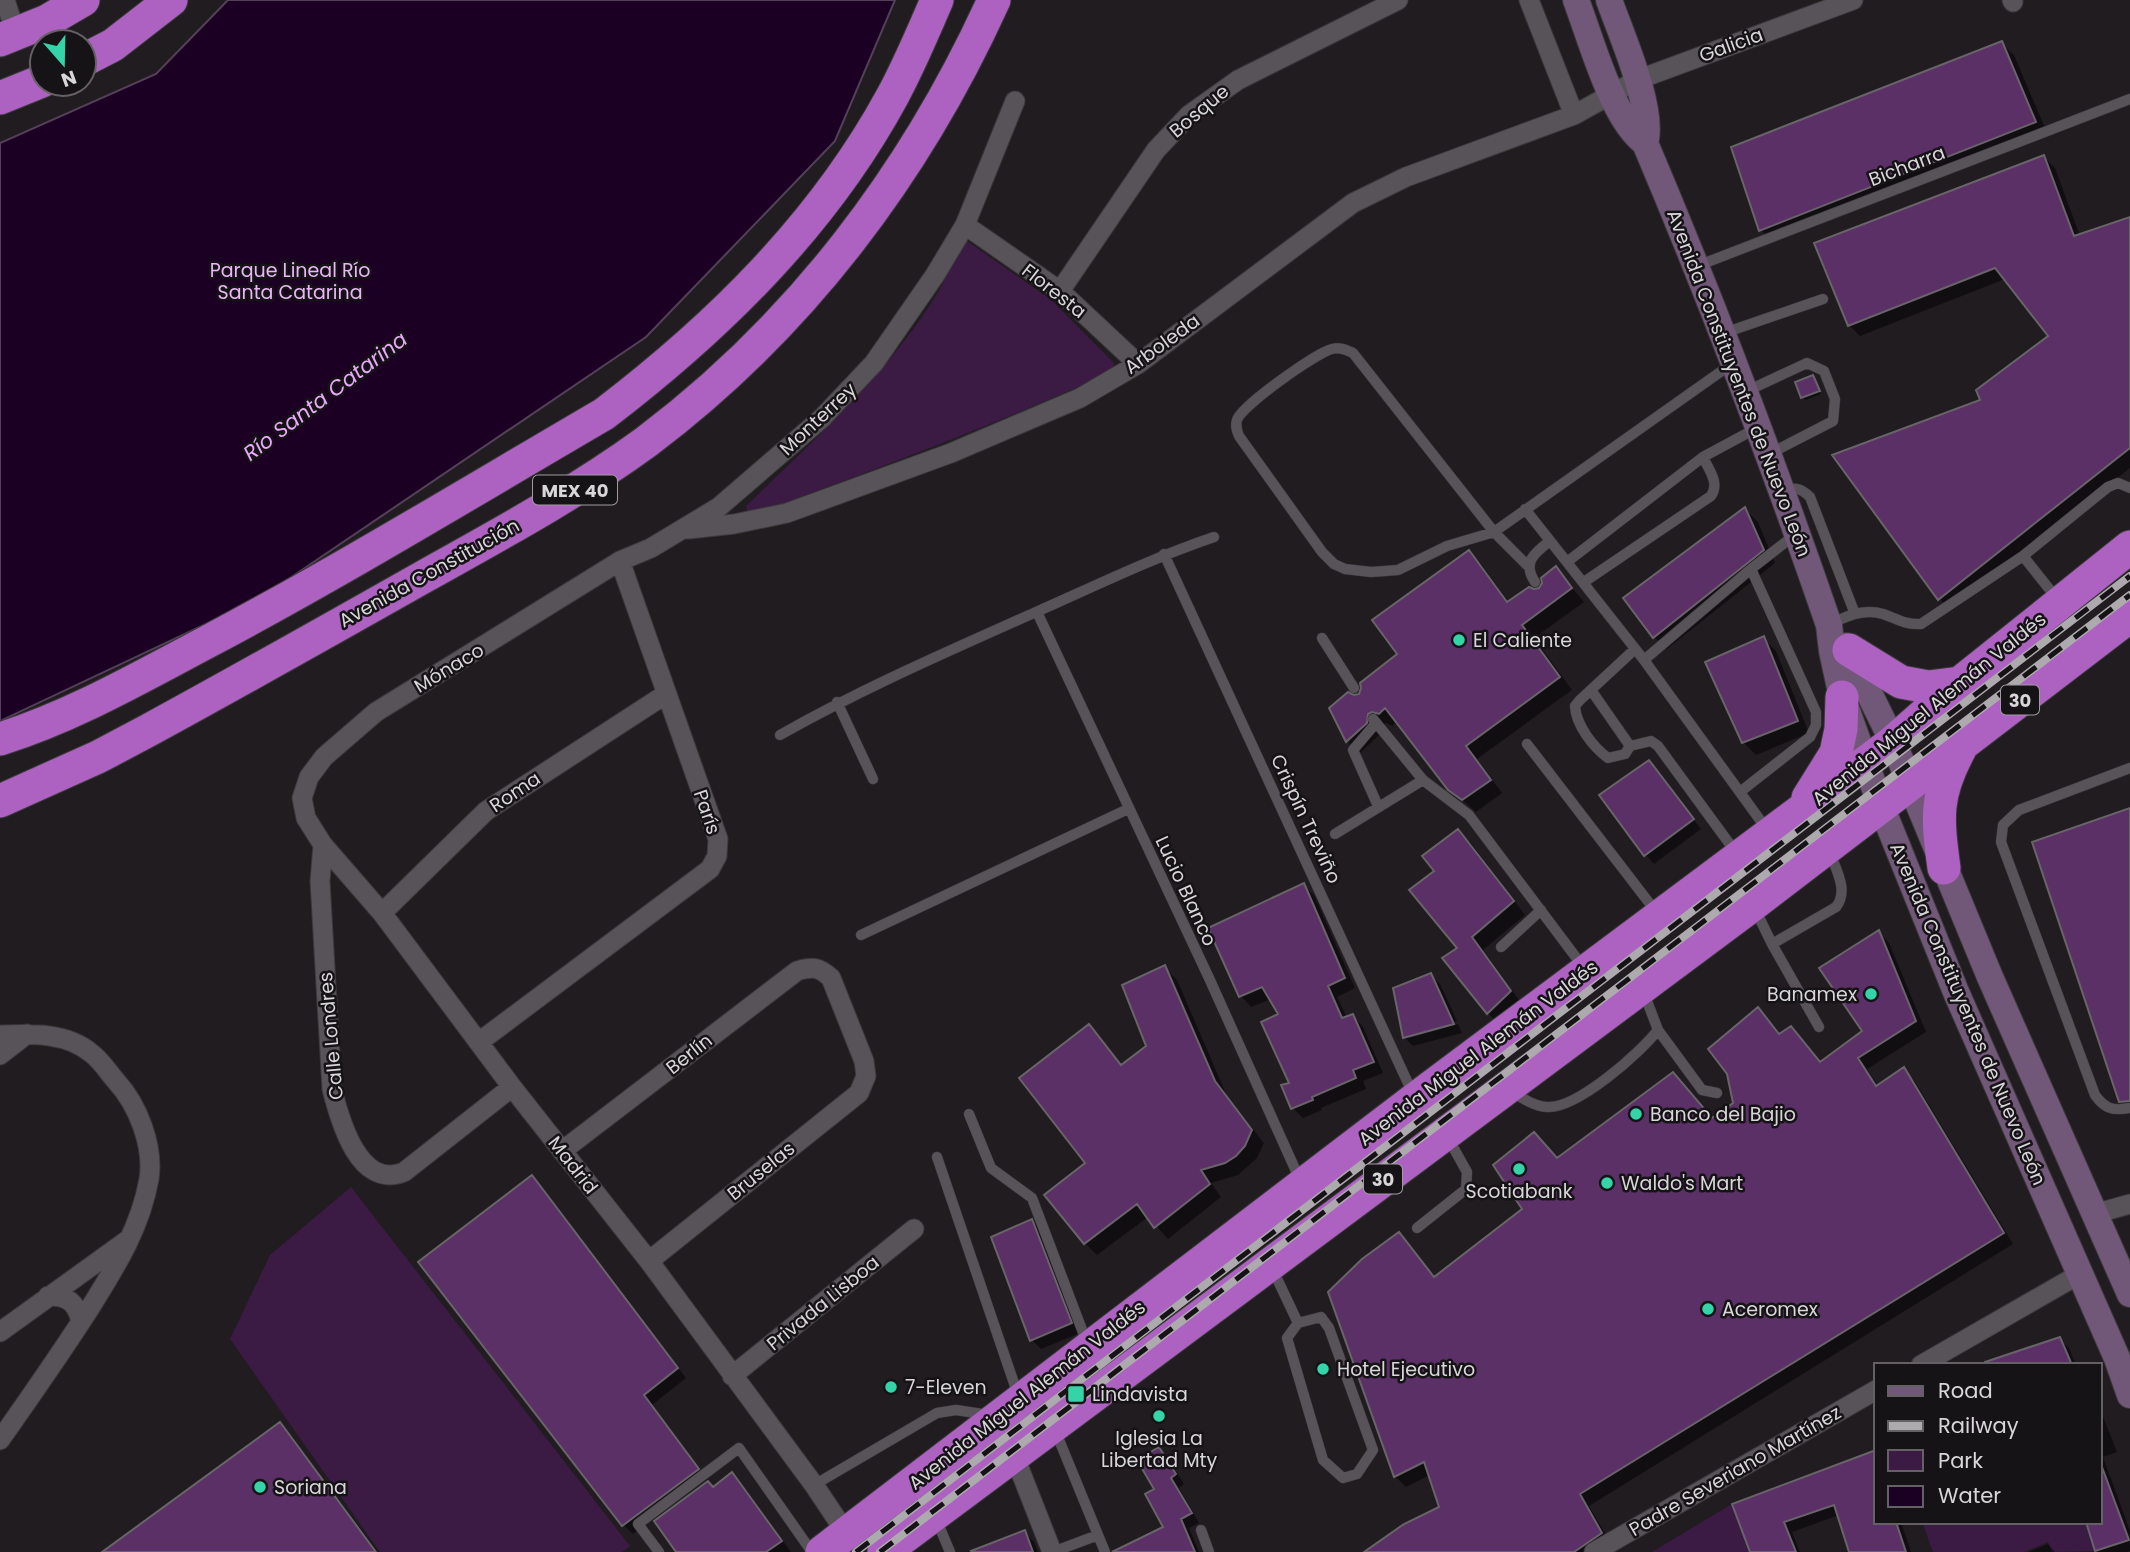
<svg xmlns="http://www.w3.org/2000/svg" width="2130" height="1552" font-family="Poppins,sans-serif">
<rect width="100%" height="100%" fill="#201c20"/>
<path fill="#3b1b43" d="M967,241l83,58 64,64 -1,8c-115,53 -233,96 -351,141h-15l-1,-6c65,-63 134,-125 184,-201 13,-19 22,-41 32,-62z
M351,1187l279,359 -8,6h-242l-150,-213 40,-84z
M1732,1504l18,48h-98z
M1922,1522h164l9,29 -43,1 -4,-10 -24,10h-91z"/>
<path fill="#1c0023" stroke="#544059" stroke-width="2" d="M228,0h667l-60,141 -189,196 -387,262 -259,122v-578l156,-69z"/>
<path fill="#0007" d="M2001,43l13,12 34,80 -275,107 -12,-12z
M2044,157l11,11 25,68 50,-17v249l-180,142 -10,-11 42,-198 68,-65 -45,-57 -145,57 -11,-11z
M1813,377l8,17 -16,6 -8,-17z
M1745,509l13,13 17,41 -108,86 -13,-12z
M1469,552l12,12 28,39 31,-13 16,-21 28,33 -50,36 38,52 -95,69 25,34 -26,19 -26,-23 -53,-68 -5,5 -6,-3 -6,3 -1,9 -19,18 -13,-12 6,-44 7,-2 39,-41z
M1763,638l13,13 33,82 -53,22 -13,-13z
M1649,762l52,67 -47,35 -9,-10z
M1458,831l13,12 54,72 -42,35 39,54 -22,21 -12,-12 -52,-141z
M1303,885l11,10 41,93 -18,9 10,21 6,-2 10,11 20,46 -20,8 3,8 -45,19 1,2 -19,8 -10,-10 -12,-93 -10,-16 -20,8 -10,-11 -31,-67z
M1878,932l11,11 37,89 -59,37 11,17 26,-16 10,10 99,164 -424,262 23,39 -13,7h-232l74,-44 -11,-33 -24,12 -11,-11 4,-241 37,43 89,-68 33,-50 155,-40 22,-17 23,-94 22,26 11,-7 30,35 43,-32z
M1164,967l13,13 50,116 37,47 -7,15 -19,17 -27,8 10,14 -53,42 -20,-22 -51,38 -12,-12 4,-217 33,40 26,-20z
M1431,975l9,9 17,37 -48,13v4l49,-14 4,9 -49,13 -9,-9z
M532,1177l154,201 -34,27 55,74 -74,55 -9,-9z
M1032,1221l9,9 39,103 -39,16 -9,-9z
M1168,1314l10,10 -194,145 -8,-8z
M2060,1339l9,9 7,17h-95z
M2100,1409l17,43 -14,5 27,74v20l-2,1h-30l-1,-2 3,-28z
M280,1425l12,12 86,115h-273z
M1159,1449l9,9 16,26 -5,4 20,35 -10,5 10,24h-74l40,-24 -9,-38z
M1876,1452v70h25l10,30h-60l-12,-37 -47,17 8,20h-48l-18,-47z
M732,1475l12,12 47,65h-113l35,-64z
M1024,1532l10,10 4,10h-65z
M2048,1544l7,8h-27z"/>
<path fill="#5b3066" stroke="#686469" stroke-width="2" d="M2002,41l34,81 -277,109 -28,-84z
M2044,155l30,81 56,-19v231l-192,152 -106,-145 148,-55 -4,-10 72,-54 -53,-68 -147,58 -34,-83z
M1813,375l7,16 -19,7 -6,-16z
M1745,507l19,43 -111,88 -30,-40z
M1469,550l38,52 22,-15 5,2 5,-1 3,-5 -1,-5 15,-12 16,22 -50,37 38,52 -94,69 25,34 -29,20 -14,-10 -63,-82 -6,6 -7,-2 -4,2 -1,9 -21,19 -17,-34 19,-16 6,3 5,-1 2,-6 -1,-5 37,-29 -25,-34z
M1764,636l34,85 -56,22 -37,-81z
M1649,760l45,59 -50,37 -45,-61z
M2130,808v293l-11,1 -87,-260z
M1458,829l56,72 -42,36 39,54 -24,23 -45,-56 15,-10 -48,-58 25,-19 -12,-15z
M1304,883l41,95 -17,8 14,32 11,-4 21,48 -21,8 3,8 -44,19 1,3 -22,9 -10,-24 8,-2 -28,-61 17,-8 -16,-27 -23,10 -31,-69z
M1879,930l37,91 -58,37 18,28 28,-19 100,166 -424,261 22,39 -28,19h-210l40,-28 35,-17 -15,-45 -30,15 -66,-185 34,-33 37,-27 35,45 88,-68 -29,-44 41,-33 23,26 116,-86 39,46 21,-15 -6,-29 -19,-25 50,-42 21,27 12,-8 29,36 42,-31 -43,-63z
M1165,965l50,116 37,49 -7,16 -9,10 -11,7 -24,7 9,14 -56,44 -17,-24 -53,40 -40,-49 41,-32 -66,-85 70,-54 32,41 25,-19 -24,-61z
M1431,973l23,51 -51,14 -10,-50z
M532,1175l146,193 -34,27 55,74 -77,57 -204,-264z
M1032,1219l40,104 -42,18 -39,-104z
M1168,1312l3,2 -198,147z
M2060,1337l12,28h-87v-3z
M280,1422l96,130h-274z
M1159,1447l17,27 -5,4 21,35 -11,6 14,33h-83l51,-25 -18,-33 9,-5 -17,-29z
M1876,1450v72h20l10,30h-57l-15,-47 -50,17 12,30h-46l-18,-48z
M2102,1467l27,73 -34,11 -9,-29h14v-54z
M732,1472l50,69 -16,11h-90l-22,-31 54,-40 5,6z
M1025,1530l8,22h-61l-1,-1z"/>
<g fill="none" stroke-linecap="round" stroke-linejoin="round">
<g stroke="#3b393b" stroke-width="11">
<path id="lane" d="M1697,266l433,-167
M1724,333l99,-34
M1747,391l60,-28 17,8 11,28 -2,22 -64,33
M1782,492c12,-5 18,-5 28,5l45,117
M1525,509l119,151
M1164,554l249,540
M2023,556l35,44
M1567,562l136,-105 52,-28
M1529,567l-35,-35 -141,-179c-7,-3 -13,-6 -21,-4 -16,4 -91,57 -95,71 -2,6 0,11 2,16l83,116 12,12 11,5 26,3 27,-2 49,-24 47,-14 239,-169
M1535,582c-13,-19 -1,-29 15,-41
M1584,582l127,-86c9,-13 -2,-26 -8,-39
M1037,612l172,366 91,202
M1829,625c17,-9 35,-17 54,-11 14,5 23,11 38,10l102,-68 85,-69 10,-4 12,5
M1322,638l32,50
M1591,690l39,56 -5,8 -17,4c-15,-11 -32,-33 -33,-52l5,-6 55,-51
M837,702l36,77
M1373,719l50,61 46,35 115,153
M1376,723l-23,27 25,56
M780,735c83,-47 169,-84 256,-123 59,-26 116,-54 178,-75
M1527,744l130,169
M1630,746l21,-5 7,5 79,108
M2130,768l-111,42 -16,15 -2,17 94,253c10,14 18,16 35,13
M1740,792l70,-55 6,-12v-13l-65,-143
M1768,831l-124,-171 107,-91 45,-35
M1335,834l88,-54
M1756,911l16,33 47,83
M861,935l267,-126
M1772,944l64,-37c13,-16 0,-37 -6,-54
M1501,947l40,-37
M1658,1030l44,60 15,3
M1512,1092c10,6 22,14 35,15 30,2 93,-54 111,-77l-14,-37
M969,1114l22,54 41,30 55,145
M937,1157l81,238
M1417,1228l49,-39 1,-17 -19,-34
M1272,1268l26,55
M1321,1317l8,11 44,122 -16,24 -14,4 -20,-18 -36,-122 11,-15z
M1055,1430l50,122
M814,1485l123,-72 19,-3 33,5
M937,1521l13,31
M1201,1530l8,22
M659,1552l-21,-28 101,-76 73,104
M1053,1552l45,-17"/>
</g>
<g stroke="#3b393b" stroke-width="21">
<path id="street" d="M5,0l11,34
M1529,0l45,115
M2012,0l1,2
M965,225l95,66 78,73
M1060,291l96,-141 33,-35 49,-35 160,-80
M689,529l45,-5 53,-11 164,-60 129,-55 58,-34 215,-161 53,-26 168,-62 63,-35 216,-80
M323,845l-3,36 12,208c8,32 27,101 72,83l108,-85
M382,913l104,-102 180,-117
M0,1035c31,-1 66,-3 91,18 10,7 17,19 25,28 22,24 38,65 33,98 -9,50 -33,87 -59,129 -29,45 -59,88 -90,132
M479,1042l231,-173 7,-13 1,-17 -98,-278
M0,1055l27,-21
M562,1151l235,-180c16,-5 22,-4 34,7l33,83 2,15 -7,17 -210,168
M2094,1214l36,-10
M48,1296c20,0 28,6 33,25
M0,1332l129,-93
M1921,1365l157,-90
M732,1376l182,-147
M1014,1455l38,97
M846,1533l-32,-48 -165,-224 -137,-174 -130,-174 -59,-68 -17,-27 -4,-20 7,-21 15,-20 52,-45 244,-151 31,-13 68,-41 103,-89 52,-55 61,-88 30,-50 50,-124
M1594,1552l282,-162"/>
</g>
<g stroke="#3b393b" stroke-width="28">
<path id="secondary" d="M1576,0c15,39 36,119 69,143 67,158 128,319 184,482l3,26 10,46 39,109 75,186 161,366 13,37
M1609,0c12,34 46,110 36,143
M1846,646l47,96 97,235 140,317"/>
</g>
<g stroke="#3b393b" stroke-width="35">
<path id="highway" d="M0,40l47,-19 36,-21
M84,60l29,-15 58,-45
M0,98l42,-17
M1849,650l52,32 27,5 32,-4
M0,739c73,-23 139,-61 207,-97 134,-71 265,-151 397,-228 114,-87 219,-190 288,-317 17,-31 31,-65 45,-97
M1808,798l28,-45 5,-24 1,-32
M0,801l98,-44 51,-27c92,-50 184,-102 276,-154 75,-42 151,-83 221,-134 153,-115 269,-268 348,-442
M1944,868c-7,-51 -9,-73 16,-119
M822,1552l593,-453 478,-357 67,-59 170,-136
M884,1552l863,-643 383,-293"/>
</g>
<use href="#lane" stroke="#575358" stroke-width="10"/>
<use href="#street" stroke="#575358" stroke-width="19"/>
<use href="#secondary" stroke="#715878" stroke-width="26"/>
<use href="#highway" stroke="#ad62c1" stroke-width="33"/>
<g stroke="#acaaac" stroke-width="8">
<path id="rail" d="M856,1552l1274,-976
M880,1552l1250,-957"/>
</g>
<use href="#rail" stroke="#161317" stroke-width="5" stroke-dasharray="16" stroke-linecap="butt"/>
</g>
<g fill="#34d4a8" stroke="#161317" stroke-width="2.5">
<circle cx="1459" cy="640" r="7"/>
<circle cx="1871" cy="994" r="7"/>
<circle cx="1636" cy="1114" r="7"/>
<circle cx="1519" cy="1169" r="7"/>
<circle cx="1607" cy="1183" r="7"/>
<circle cx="1708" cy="1309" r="7"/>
<circle cx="1323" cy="1369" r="7"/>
<circle cx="891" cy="1387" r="7"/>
<rect x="1067" y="1385" width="18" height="18" rx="3.5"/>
<circle cx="1159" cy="1416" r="7"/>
<circle cx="260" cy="1487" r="7"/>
</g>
<g text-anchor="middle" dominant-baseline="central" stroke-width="5" stroke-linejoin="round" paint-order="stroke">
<g fill="#161317" stroke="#9e9c9e" stroke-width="2">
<rect x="533" y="475.5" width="84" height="29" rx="5"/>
<rect x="2001" y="685.5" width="38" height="29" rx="5"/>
<rect x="1364" y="1164.5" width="38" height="29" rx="5"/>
</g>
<g font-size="18" font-weight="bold" fill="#d8d6d8">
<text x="575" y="490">MEX 40</text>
<text x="2020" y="700">30</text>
<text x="1383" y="1179">30</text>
</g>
<g font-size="19" fill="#d8d6d8" stroke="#161317">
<text transform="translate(1731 45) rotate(-20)">Galicia</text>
<text transform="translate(1199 111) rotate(-40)">Bosque</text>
<text transform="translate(1907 166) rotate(-21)">Bicharra</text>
<text transform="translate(1054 291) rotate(38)">Floresta</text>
<text transform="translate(1162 344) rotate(-36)">Arboleda</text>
<text transform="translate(1739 383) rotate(69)">Avenida Constituyentes de Nuevo León</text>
<text transform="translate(818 419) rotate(-43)">Monterrey</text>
<text transform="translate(429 573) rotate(-29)">Avenida Constitución</text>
<text transform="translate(449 668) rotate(-31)">Mónaco</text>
<text transform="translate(1929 709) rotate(-39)">Avenida Miguel Alemán Valdés</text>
<text transform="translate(515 792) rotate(-34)">Roma</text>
<text transform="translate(707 812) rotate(71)">París</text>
<text transform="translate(1306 819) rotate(65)">Crispín Treviño</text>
<text transform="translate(1186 891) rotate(65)">Lucio Blanco</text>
<text transform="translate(1968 1014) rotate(67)">Avenida Constituyentes de Nuevo León</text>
<text transform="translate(331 1036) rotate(-95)">Calle Londres</text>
<text transform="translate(1478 1053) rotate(-37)">Avenida Miguel Alemán Valdés</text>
<text transform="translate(689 1054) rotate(-38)">Berlín</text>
<text transform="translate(573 1165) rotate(52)">Madrid</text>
<text transform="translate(761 1171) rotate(-39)">Bruselas</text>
<text transform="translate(823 1303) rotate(-39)">Privada Lisboa</text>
<text transform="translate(1027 1395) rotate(-38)">Avenida Miguel Alemán Valdés</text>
<text transform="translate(1735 1471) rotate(-30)">Padre Severiano Martínez</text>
</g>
<g font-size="19" fill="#eab6f8" stroke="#161317">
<text x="290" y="270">Parque Lineal Río<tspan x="290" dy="22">Santa Catarina</tspan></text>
</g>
<g font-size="19" fill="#d8d6d8" stroke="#161317" text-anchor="start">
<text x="1473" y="640">El Caliente</text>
<text x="1857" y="994" text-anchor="end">Banamex</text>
<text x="1650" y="1114">Banco del Bajio</text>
<text x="1621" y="1183">Waldo's Mart</text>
<text x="1519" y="1191" text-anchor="middle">Scotiabank</text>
<text x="1722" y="1309">Aceromex</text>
<text x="1337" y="1369">Hotel Ejecutivo</text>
<text x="905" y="1387">7-Eleven</text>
<text x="1092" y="1394">Lindavista</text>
<text x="1159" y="1438" text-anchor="middle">Iglesia La<tspan x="1159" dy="22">Libertad Mty</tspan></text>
<text x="274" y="1487">Soriana</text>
</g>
<g font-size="21" font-style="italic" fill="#e9a8fa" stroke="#161317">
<text transform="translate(325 396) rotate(-37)">Río Santa Catarina</text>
</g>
</g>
<rect x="1874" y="1363" width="228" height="161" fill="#161317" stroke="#646164" stroke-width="2"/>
<rect x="1888" y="1386" width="35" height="10" fill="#715878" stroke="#646164" stroke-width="2"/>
<text x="1938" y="1398" font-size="21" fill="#d8d6d8">Road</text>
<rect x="1888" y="1421" width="35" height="10" fill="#acaaac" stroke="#646164" stroke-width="2"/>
<text x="1938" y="1433" font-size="21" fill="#d8d6d8">Railway</text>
<rect x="1888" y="1450" width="35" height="21" fill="#3b1b43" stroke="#646164" stroke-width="2"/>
<text x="1938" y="1468" font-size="21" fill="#d8d6d8">Park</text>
<rect x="1888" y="1486" width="35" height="21" fill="#1c0023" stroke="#646164" stroke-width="2"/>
<text x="1938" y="1503" font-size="21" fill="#d8d6d8">Water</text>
<g transform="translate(63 63) rotate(160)"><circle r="33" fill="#161317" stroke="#646164" stroke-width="2"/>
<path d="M0-5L12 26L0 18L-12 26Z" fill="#34d4a8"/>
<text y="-10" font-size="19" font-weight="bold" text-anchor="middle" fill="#d8d6d8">N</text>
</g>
</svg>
